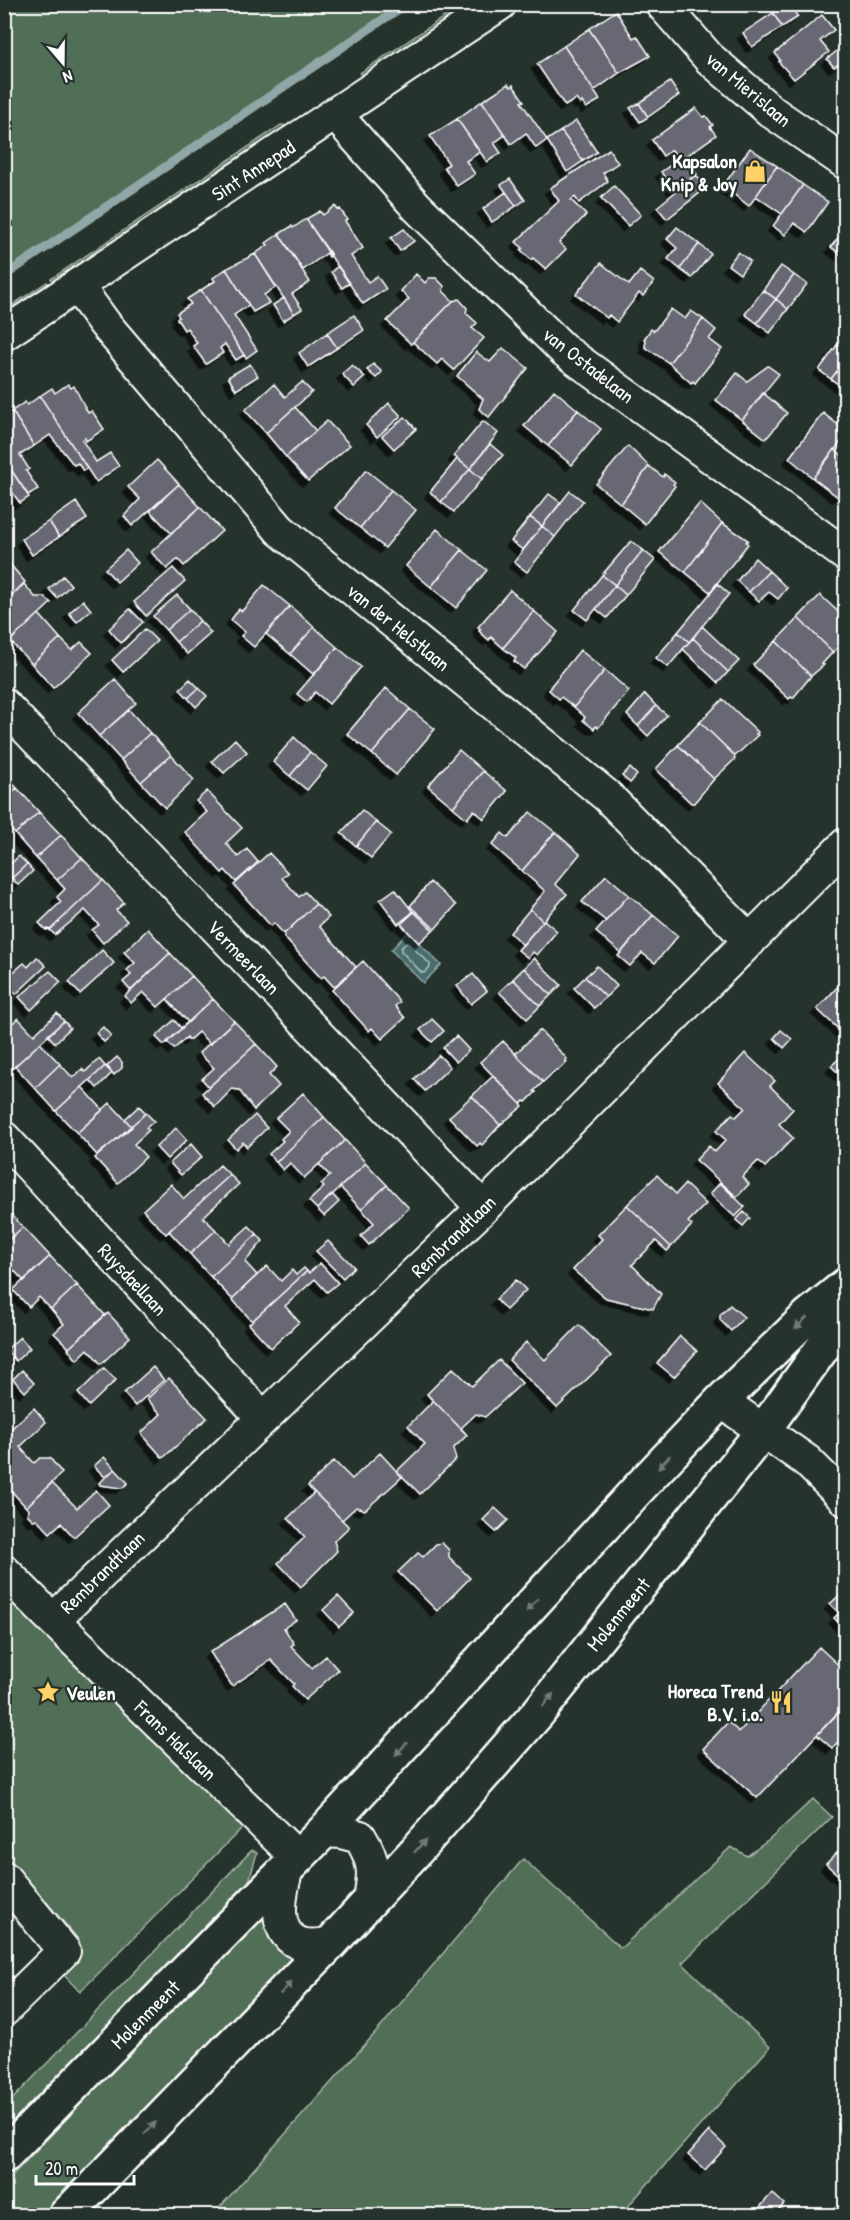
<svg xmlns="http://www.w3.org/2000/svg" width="850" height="2220" font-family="'Patrick Hand',sans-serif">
<defs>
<filter id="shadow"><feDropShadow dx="-5.5" dy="5.5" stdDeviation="0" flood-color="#0009"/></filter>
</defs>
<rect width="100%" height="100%" fill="#26332d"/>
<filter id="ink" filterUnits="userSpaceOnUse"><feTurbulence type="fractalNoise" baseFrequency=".0167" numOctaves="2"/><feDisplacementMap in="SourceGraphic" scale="12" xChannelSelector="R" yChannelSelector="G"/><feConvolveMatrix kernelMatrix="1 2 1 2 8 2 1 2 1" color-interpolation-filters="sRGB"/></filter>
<g filter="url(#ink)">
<path fill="#516e56" stroke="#a8b6aa" stroke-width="1.5" d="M5,4h402v1l-402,268z
M462,5h20l-116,77 -6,-9z
M281,125l17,3 -241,160 -6,-9z
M47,282l6,9 -48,32v-13z
M4,1590l213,207 26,30 -163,165 -20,-21c20,-5 16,-13 19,-31l-74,-86z
M813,1799l19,18 -150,146 88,84 -150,168 -408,1 167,-187 144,-170 98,89 110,-101 16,9 22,-16z
M252,1850l5,3 -10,35 -242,250v-31z
M262,1910l45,44 -255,261h-47l-1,-31 162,-169z"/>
<path fill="#486d6d" stroke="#91a7a7" stroke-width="1.5" d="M408,932l33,33 -18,18 -32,-33z"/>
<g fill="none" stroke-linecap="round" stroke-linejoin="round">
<path stroke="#b6c5c5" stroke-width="1.5" d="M407,942l23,22v3l-6,6 -3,-1 -20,-21v-3z"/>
<path stroke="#91a7a7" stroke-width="9" d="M4,276l402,-272"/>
</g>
<path fill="#676774" stroke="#fff" stroke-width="1.5" filter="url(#shadow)" d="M785,4h4l9,13 -16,10 -9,-14z
M616,11l17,27 4,-2 13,20 -31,17 -30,-44z
M773,13l9,14 -30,20 -9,-14z
M822,15l12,15 -14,11 9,11 -35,27 -15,-17 1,-2 -5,-7z
M589,29l30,44 -25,18 -30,-45z
M564,46l36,54 -14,8 -4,-6 -2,2 -4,-5 -11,7 -28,-42z
M843,46l3,3v10l-12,8 -7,-8z
M670,82l9,13 -31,22 -9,-14z
M508,84l3,3 2,-2 11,16 -3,1 26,38 -11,8 -10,-15 -15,11 -29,-43z
M482,101l23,34 -11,8 7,10 -14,9 -30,-43z
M639,103l9,14 -8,5 -10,-14z
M696,108l7,9 3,-1 7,9 -3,2 6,8 -31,22 12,17 -23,16 -13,-18 18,-13 -7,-9 -9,6 -11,-16z
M457,119l23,33 -14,9 9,13 -18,12 -13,-19 5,-3 -19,-28z
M576,121l21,31 -14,9 -22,-30z
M561,131l22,30 -16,11 -20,-32z
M750,148l27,18 -28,40 -26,-20z
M609,149l9,14 -15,10 5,8 -29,22 -4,-6 -4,3 15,15 -27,28 7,6 -20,20 -13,-11 -2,2 -10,-10 2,-2 -7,-6 43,-41 -9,-13z
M777,166l26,19 -21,29 -26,-18z
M696,175l10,13 -39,31 -10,-12z
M510,179l15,21 -9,6 -15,-21z
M803,185l25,17 -21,30 -13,-9 -9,12 -12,-9z
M614,186l27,29 -13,11 -27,-28z
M506,192l10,14 -24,16 -9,-13z
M335,206l3,4 2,-1 7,10 -2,2 18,27 -12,8 17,26 9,-6 9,13 -23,15 -57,-85 14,-8 3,4z
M306,219l25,36 -2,2 -2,-4 -24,17 -24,-36 13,-8 1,2z
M677,227l22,17 -19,25 -12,-10 9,-11 -10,-9z
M846,227v31l-15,-11z
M404,229l10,12 -14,10 -9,-13z
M279,234l31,48 -18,12 10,15 -8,5 -39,-60 13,-9 -2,-2z
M699,244l12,10 -19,24 -12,-9z
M738,252l12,9 -10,13 -12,-9z
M255,254l21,33 -12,8 5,8 -16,9 -27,-43z
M601,263l28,22 11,-14 14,11 -11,14 -4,-3 -22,29 -8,-7 -2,3 -31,-24z
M338,266l12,17 -8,5 -11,-16z
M781,266l13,9 -18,24 -13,-9z
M226,269l23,36 -15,10 23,35 -11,8 -45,-68 14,-9 -2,-3z
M416,274l9,9 4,-5h7l8,8 -1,5 10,10 -42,43 -24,-23 22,-22 -8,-8z
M794,275l13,9 -19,25 -12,-10z
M201,290l43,65 -8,5 -11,-16 -5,4 3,5 -17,11 -13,-18 4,-3 -10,-15 -3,2 -7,-11 2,-2 -2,-4 14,-9 -4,-5z
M763,290l13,9 -19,24 -12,-9z
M284,298l10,16 -11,7 -10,-16z
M459,299l8,9 -1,5 11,10 -5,5 12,10 -30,32 -12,-11 -5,5 -24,-22 40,-41z
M776,299l12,10 -18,24 -13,-10z
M671,309l14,10 6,-8 12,8 -34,44 -24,-16 1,-6 -2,-2 7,-10 3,2z
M354,315l10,15 -27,18 -10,-15z
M703,319l13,11 -7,9 13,10 -27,34 -2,-2 -2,2 -22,-20z
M327,333l10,15 -29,19 -9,-14z
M846,333v19l-9,-7z
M837,345l9,7v7l-15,20 -12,-9z
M503,348l25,20 -39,49 -10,-8 4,-10 -26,-23 19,-24 14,10z
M846,359v27l-2,2 -13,-9z
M250,364l8,12 -22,14 -8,-13z
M373,364l9,8 -6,6 -9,-8z
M352,365l13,12 -11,10 -12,-13z
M768,366l11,8 -37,46 -26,-20 21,-27 10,8z
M302,382l10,10 -46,41 -21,-23 29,-26 11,13z
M68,384l3,4 3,-2 14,27 4,-2 12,18 -18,12 -1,-3 -3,2 14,22 14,-9 9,13 -23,16 -56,-86 12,-8 3,5z
M554,390l24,20 -30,36 -24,-20z
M763,393l24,20 -21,26 -24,-19z
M40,396l47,72 -4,3 -5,-8 -4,2 -24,-30 -16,11 -22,-35 13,-9 2,3z
M389,403l12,13 -24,21 -11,-12z
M295,407l21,24 -30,26 -20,-24z
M578,410l23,19 -29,36 -24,-19z
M12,411l22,35 -14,9 9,14 -3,2 12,18 -10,6 -24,-36v-43z
M823,413l23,18v4l-33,43 -24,-20z
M405,417l11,12 -22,20 -12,-13z
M327,421l23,24 -42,36 -22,-24z
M483,421l15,12 -28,36 -16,-13z
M490,444l13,11 -21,24 -12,-10z
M628,446l21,20 -28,38 -25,-20z
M834,449l12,10v28l-8,10 -25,-19z
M4,459l25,38 -9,6 -16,-22z
M457,459l13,10 -29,33 -11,-10z
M157,460l22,24 -47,42 -8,-10 16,-17 -12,-12z
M649,466l14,11 1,-3 11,8 -2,2 2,2 -30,38 -24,-20z
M470,469l12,10 -28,33 -13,-10z
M366,470l25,20 -31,38 -25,-20z
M179,484l21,23 -29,26 -21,-22z
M391,490l25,20 -31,38 -25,-20z
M570,491l13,10 -28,36 -13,-11z
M549,494l12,9 -19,23 -12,-9z
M76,502l11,17 -28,18 -10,-16z
M700,503l22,20 -37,49 -26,-20z
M200,507l22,24 -38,35 -6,-7 -11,10 -16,-17z
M530,517l12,9 -19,24 -12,-9z
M49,521l10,16 -27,18 -10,-16z
M722,523l26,17 -2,2 2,2 -38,48 -25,-20z
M542,526l13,11 -28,35 -13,-10z
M437,529l25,21 -31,37 -25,-21z
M631,541l12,9 -28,35 -13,-10z
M126,550l12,13 -21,19 -12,-13z
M462,550l25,20 -31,38 -25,-21z
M643,550l12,10 -29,35 -11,-10z
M755,558l14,13 -20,21 -12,-11z
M4,562l5,1 16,19 -21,21z
M173,568l12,13 -39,35 -12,-14z
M769,571l18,17 -9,11 -9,-7 -10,9 -10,-9z
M602,575l13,10 -28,35 -13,-10z
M63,576l8,9 -14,13 -8,-9z
M24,584l11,13h10l6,6 -41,38 -6,-6v-32z
M718,584l11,10 -40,48 -11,-10z
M264,585l26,21 -36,41 -13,-11 4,-4 -14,-12 8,-11 3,2z
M615,585l11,10 -19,23 -11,-9z
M510,590l24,21 -31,37 -12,-11 -2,3 -10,-9 2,-2 -3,-2z
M177,595l13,14 -24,21 -13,-14z
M820,595l26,24v23l-2,-1 -11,11 -35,-34z
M83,600l8,10 -14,12 -8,-9z
M290,606l24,21 -24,27 -24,-20z
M130,609l13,13 -22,21 -12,-14z
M190,609l10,12 -24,21 -10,-12z
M534,611l24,21 -34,37 -10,-8 2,-3 -13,-10z
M39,614l21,24 -28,26 -22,-23z
M798,618l35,34 -11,12 2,1 -13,11 -35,-35z
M200,621l11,12 -24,21 -11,-12z
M702,626l37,35 -11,11 -35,-34z
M314,627l23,20 -23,28 -24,-21z
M145,629l12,12 -34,31 -11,-12z
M678,632l11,10 -21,25 -12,-9z
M60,638l12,12 9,-8 11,11 -39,35 -21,-24z
M693,638l35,34 -10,11 -35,-34z
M776,641l35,35 -18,22 -2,-1 -2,2 -36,-34z
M337,647l24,20 -32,37 -14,-12 -8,10 -10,-8z
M580,650l25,20 -31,37 -13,-10 -2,2 -10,-9 2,-2 -1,-1z
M605,670l24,21 -31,37 -2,-2 -2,3 -11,-9 2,-3 -11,-10z
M115,679l21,24 -37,33 -21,-23z
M190,679l9,9 -11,10 -8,-9z
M199,688l8,8 -11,11 -8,-9z
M386,688l24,21 -38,45 -25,-20z
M645,694l11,12 -18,20 -11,-11z
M723,699l35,33 -2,2 2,1 -23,21 -35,-34z
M656,706l11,9 -19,21 -10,-10z
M410,709l25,20 -39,46 -24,-21z
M129,710l21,23 -29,27 -22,-24z
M700,722l35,34 -1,2 1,1 -21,20 -36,-34z
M150,733l21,22 -30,27 -20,-22z
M294,737l16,15 -20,24 -17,-14z
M235,739l12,13 -23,21 -12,-12z
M678,745l36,34 -20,24h-3l-35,-34z
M459,750l24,21 -30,36 -25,-21z
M310,752l17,14 -20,24 -17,-14z
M171,755l23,25 -29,28 -24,-26z
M630,768l7,7 -7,8 -8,-7z
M483,771l24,20 -23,28 -10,-9 -7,9 -14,-12z
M4,775l13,13 -13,11z
M17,788l22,24 -24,22 -11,-11v-24z
M207,791l35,37 -16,15 12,14 9,-8 11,13 -22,20 -11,-12 -3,3 -37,-41 22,-20 -11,-11z
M362,810l14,12 -20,24 -15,-13z
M39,812l22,23 -25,23 -21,-24z
M530,812l25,20 -33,39 -30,-26 10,-12 6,5z
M376,822l15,12 -20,24 -15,-12z
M555,832l25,22 -25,30 12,10 -24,27 -13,-12 15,-18 -23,-20z
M61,835l21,23 -25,22 -21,-22z
M269,853l19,20 -6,5 17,19 6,-5 11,12 -32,30 -10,-11 -3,3 -37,-41z
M19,856l8,8 -15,14 -8,-8z
M82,858l21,22 -53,50 -2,-1 -2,1 -7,-7 22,-21 -4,-5 8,-8 -8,-9z
M27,864l6,7 -15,14 -6,-7z
M606,875l23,20 -23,26 -24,-19z
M103,880l21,23 -8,7 11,11 -24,22 -11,-13 7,-5 -14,-15 -30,25 -5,-5z
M430,882l26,23 -21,24 -25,-23z
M395,889l18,23 -15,12 -18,-24z
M629,895l24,20 -32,38 -25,-21z
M316,904l13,13 -10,9 37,41 -22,20 -10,-11 -3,2 -37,-41 1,-1 -1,-2z
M530,909l13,12 -20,24 -13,-12z
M414,912l19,18 -14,13 -18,-19z
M653,915l25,21 -23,27 -13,-10 -12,13 -12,-10z
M544,920l13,11 -20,24 -4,-3 -5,6 -10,-8z
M148,929l22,24 -39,38 -8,-9 8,-7 -4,-5 8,-7 -11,-11z
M102,950l12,13 -34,31 -11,-12z
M170,953l22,23 -34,31 -15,-15 -12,11 -6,-7z
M37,957l9,9 -30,28 -12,-14 20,-17 4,4z
M534,958l27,27 -10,10 -27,-27z
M363,961l37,41 -5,4 10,12 -23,21 -10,-11 -3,3 -37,-41z
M597,966l20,20 -11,11 -21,-20z
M524,968l27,27 -11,11 -27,-27z
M50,971l11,11 -30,28 -12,-13z
M473,974l14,17 -16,13 -14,-18z
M192,976l21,23 -49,46 -8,-8 18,-17 7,8 7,-6 -21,-23z
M585,977l21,20 -12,11 -20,-20z
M846,978v58l-29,-27z
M513,979l27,27 -13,13 -28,-27z
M213,999l21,22 -24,23 -12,-12 -9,8 -2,-3 -13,12 -7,-7z
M57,1013l7,8 -52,48 -8,-8v-30l14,-13 16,17z
M432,1019l12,12 -12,11 -12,-12z
M64,1021l6,7 -15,15 -7,-8z
M234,1021l22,23 -47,43 -7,-8 12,-11 -15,-15z
M103,1027l8,9 -7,6 -8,-9z
M540,1030l27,29 -2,2 2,1 -10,9 -1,-1 -13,12 -28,-28z
M781,1030l11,9 -8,9 -10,-10z
M456,1036l13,14 -13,12 -13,-14z
M503,1041l40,41 -9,9 2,1 -10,10 -2,-1 -3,3 -41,-42z
M40,1043l20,21 -25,24 -20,-22z
M256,1044l21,23 -8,8 10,11 -25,24 -15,-20 -7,-1 -17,18 -13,-14z
M745,1053l30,28 -5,5 23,23 -14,15 14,14 -28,29 -7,-6 -16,16 7,7 -12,13 -41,-37 13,-14 6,6 11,-12 -10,-9 16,-17 4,3 9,-9 -27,-25z
M439,1055l11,12 -25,24 -11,-12z
M843,1055l3,2v23l-15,-14z
M117,1057l5,5v6l-8,7 -7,-9z
M99,1059l6,7 -49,45 -21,-23 25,-24 13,14 9,-9 3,3z
M105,1066l7,7 -15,15 -7,-8z
M493,1076l30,30 -23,19 -28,-29z
M82,1087l21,23 -26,23 -21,-22z
M303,1093l21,24 -48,45 -7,-8 14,-13 -2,-2 8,-8 -13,-13z
M472,1096l28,29 -18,20 -2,-2 -3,3 -28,-29z
M110,1103l22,24 -35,28 -20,-22z
M139,1106l7,7 -15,13 -6,-7z
M146,1113l8,8 -8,7 3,2 -15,14 12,13 -28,26 -23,-25z
M255,1115l12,13 -20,19 -4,-5 -7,7 -8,-9z
M324,1117l21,23 -41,38 -14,-15 -7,7 -7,-8z
M176,1128l11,12 -20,19 -11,-12z
M345,1140l21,23 -49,46 -8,-8 15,-14 -3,-3 9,-8 -11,-12 -15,14z
M191,1144l11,13 -21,18 -11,-12z
M366,1163l21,22 -26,24 -21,-22z
M220,1165l10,10 -64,59 -23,-24 28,-26 13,15z
M230,1175l9,9 -36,33 13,13 -26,24 -21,-23z
M657,1175l19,19 9,-10 21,20 -18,18 4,3 -21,22 -44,-42z
M720,1183l25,24 -10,10 -25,-23z
M387,1185l22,23 -40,37 -8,-9 13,-13 -13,-14z
M332,1194l7,8 -15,14 -7,-7z
M627,1205l44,42 -4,4 -11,-10 -24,24 29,29 -8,15 -47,-11 -33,-28 29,-31 -4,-4z
M4,1207l19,20 -19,17z
M744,1212l6,6 -7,8 -7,-6z
M249,1226l8,8 -46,43 -21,-23 26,-24 13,14z
M23,1227l27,29 -26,25 -16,-17 -4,3v-23z
M257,1234l6,7 -18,21 12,13 -25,24 -21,-22z
M328,1241l26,26 -11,11 -27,-27z
M50,1256l27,29 -26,24 -12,-12 -10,10 -16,-17z
M320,1263l18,20 -11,9 -12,-13 -30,27 14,16 -28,26 -22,-24 58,-53 2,2z
M267,1266l14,15 11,-11 4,5 8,-7 3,3 -55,50 -20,-22z
M516,1280l10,10 -20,20 -10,-11z
M77,1285l28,30 -36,33 -15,-15 10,-9 -13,-15z
M730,1305l14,12 -13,14 -11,-11v-5z
M108,1313l22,24 -29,27 -13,-15 -11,11 -9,-11z
M579,1325l32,31 -54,52 -48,-48 17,-18 19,18z
M680,1336l17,15 -23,26 -17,-14z
M20,1337l10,11 -14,13 -10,-11z
M499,1360l23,23 -37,34 -9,-3 -15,14 6,7 -40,-41 26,-26 19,18z
M153,1367l11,13 -29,26 -11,-13z
M104,1368l12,12 -27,26 -11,-13z
M22,1370l12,13 -9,9 -12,-13z
M169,1378l38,40 -44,40 -22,-25 20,-19 -14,-15z
M427,1394l40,41 -14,14 3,10 -36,35 -23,-23 28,-27 -17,-18 25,-25z
M34,1408l12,14 -26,25 14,16 6,-5h10l12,15 -36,34 -22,-24v-4l9,-8 -9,-9v-27z
M380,1453l22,24 -37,33 -9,-3 -14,13 -34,-34 26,-25 18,18z
M104,1457l11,12 -10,8 -11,-11z
M115,1469l13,14 -6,5 -22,-3 -1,-2z
M52,1483l25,25 19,-18 13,15 -35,32 -13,-14 -11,10 -13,-14 -4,1 -6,-6 2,-4 -3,-3z
M308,1486l41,41 -15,14 3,10 -36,36 -23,-24 27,-26 -17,-19 26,-25z
M495,1508l13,12 -12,12 -13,-12z
M442,1543l7,7v7l21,21 -33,33 -39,-39 20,-19 5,4 13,-13z
M846,1589v41l-12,-12 5,-5 -9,-9z
M338,1596l16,17 -15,14 -16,-17z
M285,1604l11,16 -12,8 10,16 -3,2 21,22 14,-12 12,14 -33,30 -13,-14 2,-2 -23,-24 -39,26 -22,-34z
M819,1647l27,25v32l-89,94 -54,-49 25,-27 11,10z
M846,1705v29l-14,14 -15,-13z
M846,1844v38l-20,-18z
M4,1957l8,8 -8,8z
M709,2131l17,16 -21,23 -17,-15z
M772,2193l12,11 -10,12h-13l-5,-4z
M592,2209h6l5,7h-17z"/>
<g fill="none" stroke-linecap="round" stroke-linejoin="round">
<g stroke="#fff" stroke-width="36">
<path id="minor" d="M662,4l47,54 63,54 74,51
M336,115l81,92 148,144 281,204
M77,286l28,38 175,206 327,266 143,145
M4,334l496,-330
M4,705l479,503
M4,1138l259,280
M721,1401l86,60 39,39
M4,1571l49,49 245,238
M53,1620l430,-412 363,-364
M324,1831l17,1 19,5c15,25 15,35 10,63
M286,1871c-6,24 -16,66 19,74 8,1 17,0 25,-1
M4,1878l60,73 -60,59"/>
</g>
<g stroke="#fff" stroke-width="38">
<path id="secondary" d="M4,2156l320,-325 314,-342 83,-88 87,-85 38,-31
M65,2216l265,-272 86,-93 122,-138 225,-282 68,-95 15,-25"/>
</g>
<use href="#minor" stroke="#26332d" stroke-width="32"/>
<use href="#secondary" stroke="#26332d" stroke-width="33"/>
</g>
<defs><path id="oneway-solid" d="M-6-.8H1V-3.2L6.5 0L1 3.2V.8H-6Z" transform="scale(1.5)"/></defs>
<g fill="#727a76">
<use href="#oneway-solid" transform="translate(801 1323) rotate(136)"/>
<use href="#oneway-solid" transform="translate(664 1462) rotate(133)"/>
<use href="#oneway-solid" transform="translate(532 1605) rotate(132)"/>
<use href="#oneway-solid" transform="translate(548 1700) rotate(-51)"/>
<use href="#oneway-solid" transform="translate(401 1749) rotate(133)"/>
<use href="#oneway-solid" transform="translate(420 1846) rotate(-48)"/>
<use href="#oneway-solid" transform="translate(286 1988) rotate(-46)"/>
<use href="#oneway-solid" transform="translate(150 2128) rotate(-46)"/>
</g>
</g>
<defs>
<g id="shop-bare" transform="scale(1.8)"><path d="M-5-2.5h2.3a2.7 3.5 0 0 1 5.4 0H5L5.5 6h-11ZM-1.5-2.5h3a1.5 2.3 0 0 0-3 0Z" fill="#ffd166" stroke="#26332d" stroke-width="2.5" paint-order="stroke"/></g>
<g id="sight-bare" transform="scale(1.8)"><path d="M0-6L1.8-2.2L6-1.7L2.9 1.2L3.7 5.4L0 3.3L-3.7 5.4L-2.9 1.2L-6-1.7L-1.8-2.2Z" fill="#ffd166" stroke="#26332d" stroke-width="2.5" paint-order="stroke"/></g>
<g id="restaurant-bare" transform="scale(1.8)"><path d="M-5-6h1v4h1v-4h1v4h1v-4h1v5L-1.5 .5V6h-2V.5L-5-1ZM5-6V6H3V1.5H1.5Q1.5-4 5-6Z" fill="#ffd166" stroke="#26332d" stroke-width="2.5" paint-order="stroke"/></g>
</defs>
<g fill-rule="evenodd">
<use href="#shop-bare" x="755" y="171"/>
<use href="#sight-bare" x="48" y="1692"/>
<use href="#restaurant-bare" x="781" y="1702"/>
</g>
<g text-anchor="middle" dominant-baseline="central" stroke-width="4.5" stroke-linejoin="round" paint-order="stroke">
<g font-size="20" fill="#fff" stroke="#26332d">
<text transform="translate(749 89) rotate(40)">van Mierislaan</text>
<text transform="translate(253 170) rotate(-33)">Sint Annepad</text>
<text transform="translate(589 365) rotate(38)">van Ostadelaan</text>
<text transform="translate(399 627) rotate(39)">van der Helstlaan</text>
<text transform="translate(244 957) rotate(46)">Vermeerlaan</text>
<text transform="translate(453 1236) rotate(-44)">Rembrandtlaan</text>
<text transform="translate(133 1279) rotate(47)">Ruysdaellaan</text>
<text transform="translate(102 1572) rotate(-44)">Rembrandtlaan</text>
<text transform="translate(618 1614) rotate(-51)">Molenmeent</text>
<text transform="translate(176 1740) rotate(44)">Frans Halslaan</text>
<text transform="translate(145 2014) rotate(-45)">Molenmeent</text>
</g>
<g font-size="20" font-weight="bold" fill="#fff" stroke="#26332d" text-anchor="end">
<text x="737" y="160">Kapsalon<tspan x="737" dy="23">Knip &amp; Joy</tspan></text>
<text x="763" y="1690">Horeca Trend<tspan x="763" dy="23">B.V. i.o.</tspan></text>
<text x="66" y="1692" text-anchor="start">Veulen</text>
</g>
</g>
<rect width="850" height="2220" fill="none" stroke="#26332d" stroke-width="24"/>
<rect x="12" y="12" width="826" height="2196" fill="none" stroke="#fff" stroke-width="2" filter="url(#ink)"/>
<g transform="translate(63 63) rotate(160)" stroke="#26332d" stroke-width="4.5" paint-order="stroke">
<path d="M0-4.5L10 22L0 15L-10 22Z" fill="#ffffff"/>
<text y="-9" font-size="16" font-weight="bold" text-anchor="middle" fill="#ffffff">N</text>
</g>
<path d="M36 2175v9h98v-9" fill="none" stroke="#ffffff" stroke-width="3"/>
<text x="45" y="2175" font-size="18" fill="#ffffff" stroke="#26332d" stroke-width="4.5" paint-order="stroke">20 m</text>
</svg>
